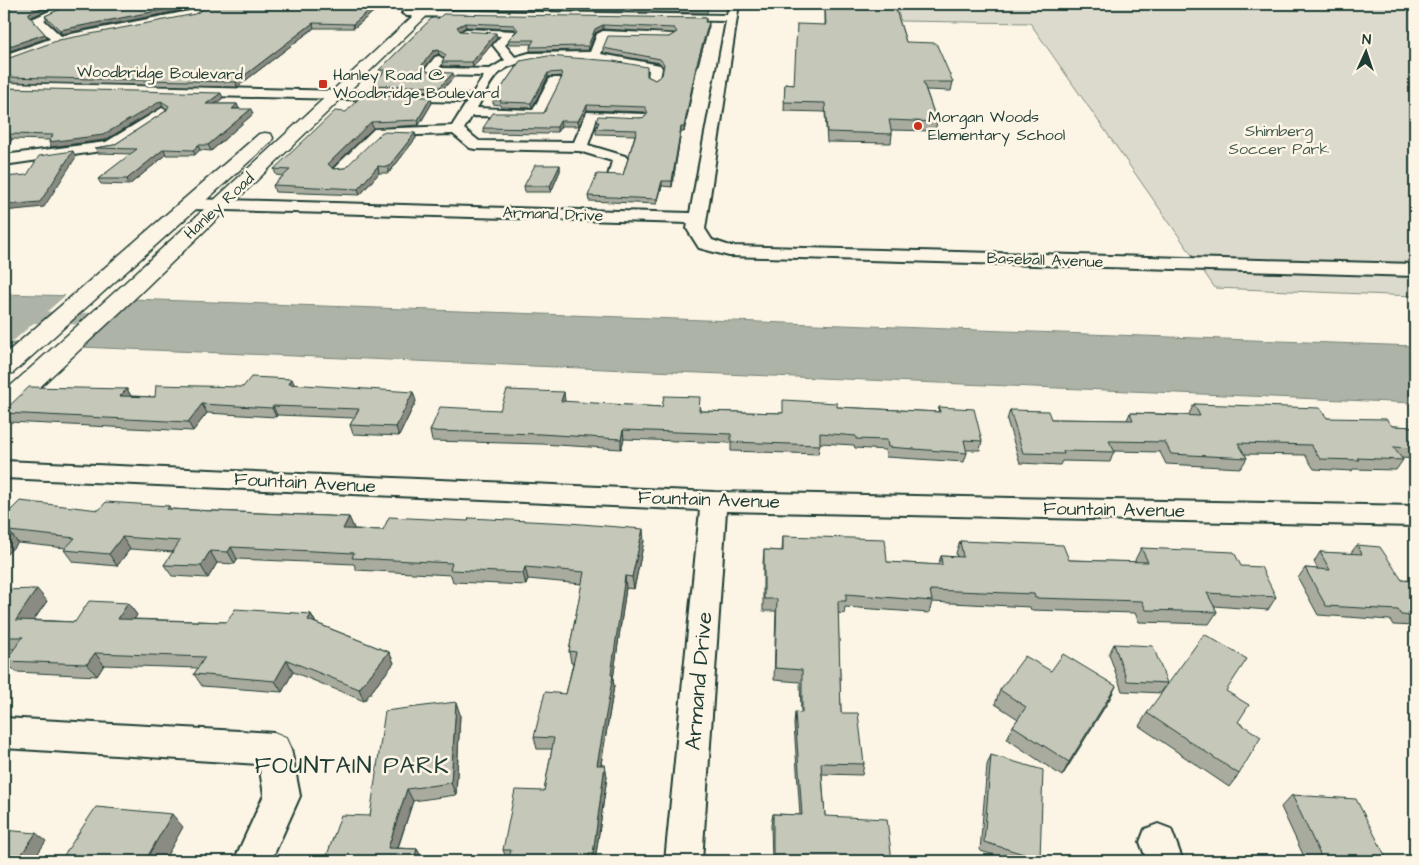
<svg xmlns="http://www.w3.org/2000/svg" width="1419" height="865" font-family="'Architects Daughter',sans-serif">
<rect width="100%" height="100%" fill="#fcf5e5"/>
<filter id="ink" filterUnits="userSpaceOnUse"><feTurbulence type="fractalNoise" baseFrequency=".02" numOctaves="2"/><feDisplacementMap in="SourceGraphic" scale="10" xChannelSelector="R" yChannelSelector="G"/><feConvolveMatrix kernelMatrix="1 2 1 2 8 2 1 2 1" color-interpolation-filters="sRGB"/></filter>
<g filter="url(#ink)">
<path fill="#dcdacc" stroke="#7e8c80" d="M895,4h512l8,3v289l-200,-8 -185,-265 -129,-2z"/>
<path fill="#aeb3a7" stroke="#758479" d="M4,294l70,2 -55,49 -15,-1z
M131,299l1284,47v57l-1335,-56z"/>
<path fill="#fcf5e5" d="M67,294h8l-50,49 -13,-1z"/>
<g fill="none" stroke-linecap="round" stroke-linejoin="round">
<path fill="#aeb3a7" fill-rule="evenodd" d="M4,310l115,4 8,1 3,5 -3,5 -8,1 -115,-4z"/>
<g stroke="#1f3d34" stroke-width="4">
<path id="minor" d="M65,4h13l-34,16 17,16 128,-25 15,-7h13l-21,12 -135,27 -57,20v-8l46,-16 -18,-20z
M729,4h10l-34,225 7,11 18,6 685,18v12l-686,-20 -30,-8 -12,-19 1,-6 -498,-14 -6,-1 -2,-4 2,-4 6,-1 500,14 36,-192 -319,-5 -5,-3 5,-3 320,5z
M466,29l49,2 2,2 -12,12 10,12 14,-4 61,-1 7,-18 6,-3 70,3 2,2 -6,3 -62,-1 -6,16 59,11 2,3 -2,11 -6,4 -6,-4 1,-9c-37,-7 -123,-24 -152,5 -9,9 -14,23 -20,33l56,2 17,-32h10l1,3 -18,36 -71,-1 -8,13 15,12 95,1 13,-30 58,2 2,3 -2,3 -5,1 -43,-2 -9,26 37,11 3,3 -6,20h-12l-2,-3 4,-15 -33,-10 -104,-2 -5,-1 -17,-14 -70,2 -38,37h-10l-3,-3 42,-41 78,-3 15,-24 -463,-11v-8l468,11 12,-18 -54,-1 -6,-4 11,-14 4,-1 6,4 -6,8 51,1 15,-9 -12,-15 8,-9 -39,-2 -2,-2z
M162,108l7,4 -2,3 -52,34 -111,16v-10l102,-13z
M4,461l710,31 701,14v20l-689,-15 -24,350h-37l35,-351 -696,-32z
M4,718l270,15 12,5 5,11 9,47 -29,65h-37l30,-66 -5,-31 -255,-16z
M1158,824l13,5 12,32h-36l-7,-19 5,-13z"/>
</g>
<g stroke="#1f3d34" stroke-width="3">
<path id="major" d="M426,4h13l-307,297 -119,111 -9,2v-22l112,-101z
M265,133l6,1 2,4 -2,4 -258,231 -9,2v-20l255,-221z"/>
</g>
<use href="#minor" fill="#fcf5e5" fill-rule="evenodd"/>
<use href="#major" fill="#fcf5e5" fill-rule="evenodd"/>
</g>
<path fill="#a9ab9f" stroke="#1f3d34" d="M71,4h129l-12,5 -126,25 -15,-13 -2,-5z
M296,4h87l-29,24h-40l-77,59 -233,-5v-22z
M453,4h255l-1,9 -254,-4z
M869,4h25l12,38 47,40 -2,9 -25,-1 11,32 -2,9 -44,-1 1,4 -1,9 -64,-1 -2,-30 -41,-1 1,-27 9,1 31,-60v-17l44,1z
M432,18h274v4l3,4 -13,46 -12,60h-3l-9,55 -10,-1 -5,18 -68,-3 -1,-5 35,-21 12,-40 -39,-1v-12l44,-4 5,-1 2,-2 -2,-3 -58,-2 -8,16h-18l-4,6h-8l-2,2 -63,-1 -1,-5 61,-15 18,-35 -1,-2 -13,1 -16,31 -31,-1 -1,-2 -7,-1v-4l27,-39 127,15 8,4 7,-5 1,-8 -3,-4 -56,-10 -1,-5 66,-11 6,-4h-1l-71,-4 -8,4 -6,17 -59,1v-4l1,-3h-22l-1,-4 8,-9 -1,-2 -49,-2 -6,4 37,7 -24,29 -30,-1 -1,-4 2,-4 -5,-4 -5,2 -11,13 6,3 25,5 -13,14 -68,-1 -1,-5 10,-11h-2l-1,-4z
M4,88l219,10 -8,6h22l2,5 14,5 -42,37 -11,-1 -5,5h-29l-37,30 -28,-1 -3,-5 33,-25 -33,-1 -3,-5 19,-3 52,-34 1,-2 -4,-3 -58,34 -54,7 -2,-5 1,-2 -38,-1 -7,14z
M432,103l-13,22 -46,3 -41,40 1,1 12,-1 70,-35 1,5 -27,35h-10l-19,22 -85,-3 -2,-7 10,-9 -7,-1 -2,-6 72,-57z
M560,165v6l-9,21h-26l-1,-6z
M295,385l121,16 -17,35 -46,-2 -3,-9 4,-7 -77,-3 -1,2 -69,-4 -14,18 -184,-9 -5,-7v-4l123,-22 4,7 24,1 88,-10z
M565,401v1l97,5 38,-1v5l82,2 55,-6 101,5 1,-5 43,34 -2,9h-14l1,3 -3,9 -78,-5 -1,-7 -30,-2 -1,-3 -34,-2 -2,11 -87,-3v-8l-107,-4 -3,10 -79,-5 -110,-3 -2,-10 70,-21z
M1194,404l133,14 65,8 23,1v32l-13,-1 1,2 -7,10 -43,-1 -1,2 -38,-2 -9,-14 -60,-1 2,4 -6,10 -75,-4 -6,-12 -46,-1 -4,11 -48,-1 -2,4 -40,-2 -13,-43 3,-10 41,9 76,1 3,-7 59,2v-1z
M169,506l2,3 178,8 5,12 290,12 -10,48 -8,-1 -13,91 1,7 -13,79h4l2,12 -12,84h-86v-1h-2l-4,-10 41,-59 8,-42h-15l-3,-12 32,-43 7,-31h-2l-2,-12 13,-67 -54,-5 -2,6 -73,-3 -2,-7 -95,-5 -2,-6 -117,-5 -2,5 -18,-1 -9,15 -36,-2 -8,-11 9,-13 -43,-3 -13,17 -44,-4 -9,-12 2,-2 -48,-5 -14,14v-40z
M783,536l104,26 51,3 3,-9 16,1 -1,-4 4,-12 109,19 67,2 -1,-2 6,-12 100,18 35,31 -8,13 -54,-4 3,6 -8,12 -70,-2 -4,-9 -104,-3 -1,-3 -98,-5 -3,11 -84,-6 -1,7 -6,-1 3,100 23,51 -2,11 -40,-1 3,42 67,45h-120l-1,-36 2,-11 27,1 -6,-91 1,-12 6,1 -1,-31 -26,-2 2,-69h-13v-48l1,-13 18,1z
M1357,545l45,35 13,1v45l-22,-1 -3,-5 -72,-5 -20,-37 7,-10 13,1 -4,-7 6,-10 30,2z
M4,590l43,11 -13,19 41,2 53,-19 9,12 -3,4 93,3 84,-8 5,9 73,29 5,11 -30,38 -71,-29 -11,20 -80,-6 -8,-12 4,-6 -94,-3 -7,11 -81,-4 -11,-11 9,-12h-10z
M1114,644l53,39 -6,10 -39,-2 -13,-37z
M1051,671l65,15 -7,14 -47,76 -55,-37 6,-13 5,-7 -23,-15 5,-14z
M1147,713l91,9 1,52 -10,13 -90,-61z
M460,714l-4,81 -43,6 -15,47 19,1 6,11 -1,1h-97l45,-45z
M991,755l49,104 -1,2h-23l-36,-10 7,-86z
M1292,795l96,66h-82l-25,-54z"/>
<path fill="#8a8b82" stroke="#1f3d34" d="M50,4h11l-30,13v3l-2,-4v-3z
M190,4h10l-12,5 -126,25 -2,-4z
M377,4h6l-29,24 -1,-4z
M709,22v4l-13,46 -12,60v-5l12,-60z
M313,23l1,5 -77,59 -1,-5z
M465,23l1,4 -8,5 -1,-5z
M603,25v4l-8,4 -6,17 -1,-4 7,-17z
M496,33l1,5 -24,29 -1,-5z
M45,34l2,4 -43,15v-5z
M438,50l1,4 -5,2 -11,14 -1,-5 11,-14z
M453,73l1,4 -13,14 -1,-4z
M548,73v4l-16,31 -1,-5z
M221,93l2,5 -15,11 -2,-5z
M431,97l1,6 -13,22 -1,-5z
M161,101l2,5 -58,34 -54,7 -2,-5z
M237,104l2,5h-7z
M587,105v5l-8,16 -1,-5z
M251,109l2,5 -42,37 -3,-6z
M560,121l1,5 -4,6v-5z
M371,122l2,6 -43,42 -2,-6z
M681,127v5l-9,55v-6z
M415,133l1,5 -27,35 -1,-6z
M9,134l3,5 -7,14h-1v-8z
M198,145l2,5 -5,5 -2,-5z
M164,149l2,6 -37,30 -2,-6z
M73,151l3,6 -32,50 -40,4v-6z
M560,165v6l-9,21 -1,-6z
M378,166l1,7 -19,22 -2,-6z
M662,181v5l-5,18v-5z
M292,379l4,9 -7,-4z
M127,389l5,9 -12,-2z
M413,392l3,9 -17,35 -3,-9z
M564,392l1,9 -2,10 -2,-10z
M202,404l5,9 -14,18 -5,-9z
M273,406l4,9 -1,2 -4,-9z
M623,430l1,9 -3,10v-10z
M349,517l5,11 -6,13 -5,-12z
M643,529l1,12 -10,48 -2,-12z
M9,531l9,12 -14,14v-21z
M122,537l8,12 -13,17 -8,-12z
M231,547l6,12 -2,5 -7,-12z
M210,551l7,12 -9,15 -7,-12z
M525,567l3,12 -2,6 -3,-12z
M625,576l1,12 -13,91 1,7 -15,90 -2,-11z
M37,589l10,12 -21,30 -10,-11z
M128,603l9,12 -10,15 -9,-11z
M311,614l6,12 -9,-6z
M389,652l5,11 -30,38 -5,-12z
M95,653l9,12 -7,11 -10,-12z
M287,660l6,12 -11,20 -7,-11z
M1116,686l-7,14 -47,76 7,-14z
M456,702l4,12 -4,81 -5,-12z
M605,765l2,12 -12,84h-1l-1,-7z
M407,789l6,12 -19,58 -6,-11z
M172,814l11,13 -19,34h-19z
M36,833l10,8 -13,20h-16z
M417,849l6,11 -1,1h-9z"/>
<path fill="#c5c7b9" stroke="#1f3d34" d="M4,4h46l-21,9v3l16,18 -41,14z
M71,4h119l-3,1 -127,25 -15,-14z
M212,4h165l-24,20 -40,-1 -77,59 -232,-5v-17l55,-20 136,-26z
M453,4h255l-1,4z
M870,4h24l12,38 30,1 17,39h-30l14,40 -48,-2 3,14 -65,-2 -2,-29 -41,-1 1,-18 9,1 3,-61 29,1 -1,-17 47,1z
M443,14l263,4 -1,4h4l-13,45 -12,60h-3l-9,54h-10l-5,18 -69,-3 9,-22 26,1 14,-45 -41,-1 3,-7h-3l2,-6 42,2 5,-1 3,-4 -3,-6 -58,-2 -9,16h-18l-3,6h-9l-1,2 -64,-1 10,-15h51l18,-36 -1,-5 -13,1 -17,30 -31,-1 1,-2h-8l27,-39 28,-5 65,5 34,6v9l8,4 7,-5 2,-11 -4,-5 -57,-11 5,-12 61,1 8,-5 -3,-4 -71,-3 -8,4 -7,17 -58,1 4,-7h-26l10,-10 -4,-5 -49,-2 -8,4 3,4 36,2 -24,29h-30l4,-7 -8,-5 -5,1 -11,14v3l7,4 24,1 -13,14 -68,-2 14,-15h-7l53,-52h7z
M4,88l217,5 -15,11h31l-5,5h19l-43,36h-10l-5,5 -29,-1 -37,30h-29l39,-30 -42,-1 19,-3 52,-34 3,-5 -8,-5 -58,34 -54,7 4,-7 -44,-1 -5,11z
M361,96l70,1 -13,23 -47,2 -43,42 5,5 12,-1 37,-36 33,1 -27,34 -10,-1 -20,23 -85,-4 17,-15 -16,-1 61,-58 11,1z
M73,151l-33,51 -36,3v-28l23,-2 12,-19z
M535,165h25l-10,21h-26z
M251,377l41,2 -3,5 124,8 -17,35 -46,-2 9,-16 -86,-3 -1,2 -70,-4 -14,18 -184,-9v-2l25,-24 98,2 -7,7 35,1 1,-12 87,2z
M507,390l57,2 -3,9 101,6 2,-11 36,1 -1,14 84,2v-13l54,3v4l103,5 -1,-5 35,2 8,32 -18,-1 3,13 -79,-6 -1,-7 -31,-1v-3l-36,-3v12l-89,-3v-8l-108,-4 -2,9 -81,-5 -110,-3 10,-24 60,3z
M1194,404l126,4 7,10 59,1 6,7 23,1v21l-22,-1 10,13 -46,-2 2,2 -39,-1 -9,-14 -73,-2 9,15 -76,-4 -6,-12 -56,-1 6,11 -52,-1 1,3 -41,-1 -13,-43 38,1 3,8 82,1 -3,-7 70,3z
M20,501l79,9 7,-8 63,4 -2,3 182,8 -6,12 40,1 6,-13 79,4 1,-3 100,5 74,6 -11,48 -7,-1 -14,99h2l-16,90h8l-12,89h-4l-1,7h-80l3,-11h-8l12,-60 29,1 10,-53 -20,-1 11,-45 21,2 10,-42 -7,-1 15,-79 -59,-5 -2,6 -73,-3 2,-7 -100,-5 2,-5 -123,-6 -3,5 -18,-1 -9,15 -37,-1 16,-24 -58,-4 -13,17 -45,-4 11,-12 -66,-7 -5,5v-19z
M783,536l102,3 2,23 55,3 -1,-9 22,1 -3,-16 103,4 6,15 79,2 -7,-14 93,4 7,14 20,1 15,30 -69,-4 10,19 -71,-2 -4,-9 -107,-3 -1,-4 -104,-4 2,11 -86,-7v7h-8l3,112h17l6,51 -43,-1 4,53 62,3 5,42h-119v-47l29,1 -7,-103 7,1v-43l-27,-2 2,-69h-13v-49l19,1z
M1357,545l23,2 22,33 13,1v35l-14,-1 -3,-5 -72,-4 -21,-38 25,2 -10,-18 42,2z
M37,589l-21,31 59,2 14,-21 39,2 -10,16 109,3 8,-13 76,5 -3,6 81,32 -30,37 -72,-29 -12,21 -81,-7 11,-17 -110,-4 -8,11 -82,-3 18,-24h-19v-47z
M1204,634l43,25 -21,32 23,14 -11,17 23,15 -22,37 -92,-61z
M1114,644l39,2 14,37 -40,-2z
M1063,654l53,32 -47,76 -56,-36 13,-19 -26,-17 25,-34 26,15z
M456,702l-5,81 -44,6 -19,59 29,1 -4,12h-88l16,-46 29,1 15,-105z
M991,755l52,15 -3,89 -56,-17z
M1292,795l64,4 32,62h-65z
M96,807l76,7 -27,47h-85z
M4,830l32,3 -19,28h-13z"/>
</g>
<g fill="#c8321e" stroke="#fcf5e5" stroke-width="2">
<rect x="318" y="79" width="10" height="10" rx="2.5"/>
<circle cx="918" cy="126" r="5"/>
</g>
<g text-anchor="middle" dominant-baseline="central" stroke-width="5" stroke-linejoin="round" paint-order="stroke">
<g font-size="16" fill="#1f3d34" stroke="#fcf5e5">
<text transform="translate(160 73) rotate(1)">Woodbridge Boulevard</text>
<text transform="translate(219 206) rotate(-43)">Hanley Road</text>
<text transform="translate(553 214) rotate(2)">Armand Drive</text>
<text transform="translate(1045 260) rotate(2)">Baseball Avenue</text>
</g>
<g font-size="16" fill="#1f3d34" stroke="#fcf5e5" text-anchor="start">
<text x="333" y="75">Hanley Road @<tspan x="333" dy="18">Woodbridge Boulevard</tspan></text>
<text x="928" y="117">Morgan Woods<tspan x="928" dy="18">Elementary School</tspan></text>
</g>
<g font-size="16" fill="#455c52" stroke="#fcf5e5">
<text x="1279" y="131">Shimberg<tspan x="1279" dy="18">Soccer Park</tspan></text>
</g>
<g font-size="19" fill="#1f3d34" stroke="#fcf5e5">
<text transform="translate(305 483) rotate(3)">Fountain Avenue</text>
<text transform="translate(709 500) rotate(2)">Fountain Avenue</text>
<text transform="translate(1114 510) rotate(1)">Fountain Avenue</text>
</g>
<g font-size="22" fill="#1f3d34" stroke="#fcf5e5">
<text transform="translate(699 681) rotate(-85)">Armand Drive</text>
</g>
<g font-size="24" letter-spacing="1" fill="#1f3d34" stroke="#fcf5e5">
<text x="352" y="766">FOUNTAIN PARK</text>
</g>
</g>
<rect width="1419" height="865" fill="none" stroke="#fcf5e5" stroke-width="20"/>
<rect x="10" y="10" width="1399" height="845" fill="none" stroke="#1f3d34" stroke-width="2" filter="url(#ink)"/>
<g transform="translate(1366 52) rotate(3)" stroke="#fcf5e5" stroke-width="4" paint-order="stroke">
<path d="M0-4L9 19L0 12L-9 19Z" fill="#1f3d34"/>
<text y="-8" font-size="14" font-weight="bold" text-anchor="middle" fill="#1f3d34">N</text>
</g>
</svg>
